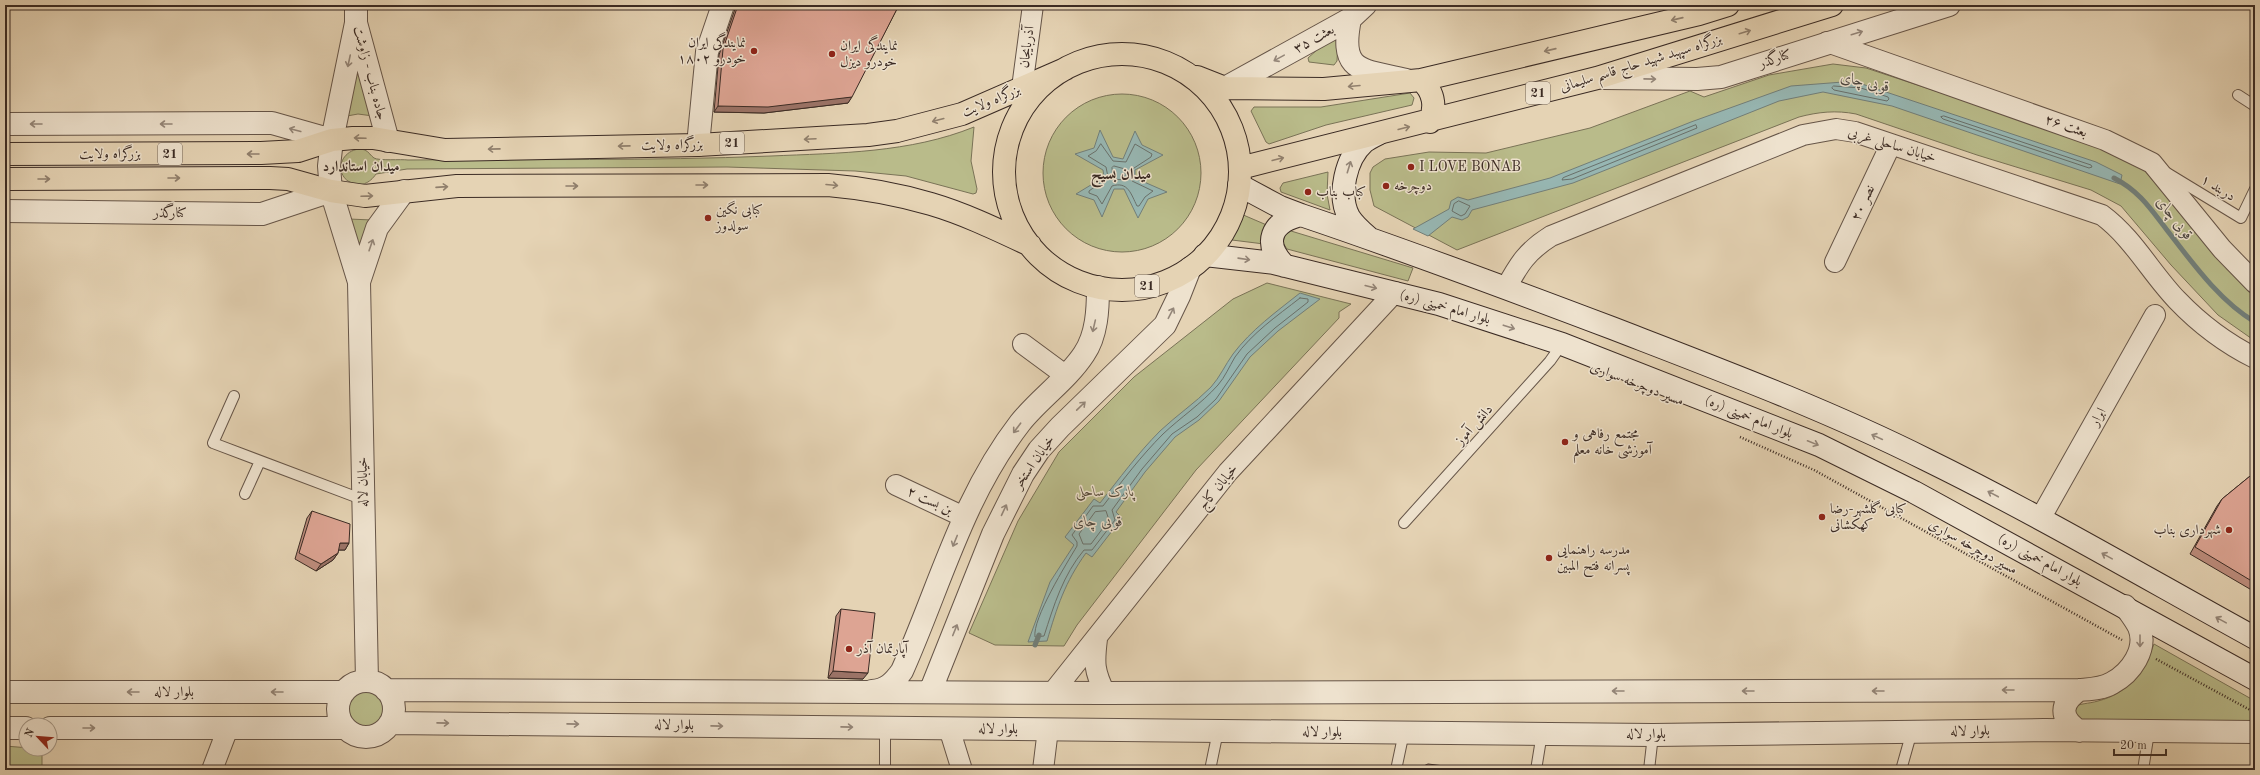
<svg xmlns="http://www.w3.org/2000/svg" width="2260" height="775" font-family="'Old Standard TT',Amiri,serif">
<rect width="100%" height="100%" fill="#e5d3b4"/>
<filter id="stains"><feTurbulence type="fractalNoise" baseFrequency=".005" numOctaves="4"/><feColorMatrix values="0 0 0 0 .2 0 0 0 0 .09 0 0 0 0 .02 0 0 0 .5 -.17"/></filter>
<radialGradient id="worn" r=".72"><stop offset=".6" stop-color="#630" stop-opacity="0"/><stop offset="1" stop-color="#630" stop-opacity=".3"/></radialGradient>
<path fill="#b9bb8a" stroke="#7a7357" d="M1336,39l2,3 -1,19 -3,4 -25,-3 -1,-4 20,-18z
M1833,64l33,4 233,77 40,19 99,116 17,14v47l-37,-26 -47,-50 -50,-59 -30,-16 -114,-35 -121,-41c-20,-4 -38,-2 -57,3l-342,133 -83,-44 -4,-16v-17l3,-6 12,-8 44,-7 57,1 104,-25 100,-37 14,6 65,-22z
M357,67l16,49 -15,-2 -11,2z
M1410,93l4,5 -2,7 -86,20 -57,19 -3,-2 -15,-31 3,-4h67z
M1043 173a79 79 0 1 1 158 0a79 79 0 1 1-158 0Z
M974,127l-3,34 6,28 -1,4 -3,1 -67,-18 -51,-5 -128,-4 -320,2 -31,5c-6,9 -16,14 -26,8 -5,-2 -8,-7 -9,-12 -2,-13 12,-24 24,-20 4,2 6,6 9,8 5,3 27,1 34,2 121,-1 242,1 363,-4 68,-3 139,-3 203,-29z
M1328,172l-1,22 3,16 -49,-18 -1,-4 3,-5z
M1241,214l28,12 -5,18 -32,-4z
M349,219l23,1 -11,26h-3z
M1291,231l122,37 -5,13 -121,-32 -4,-6 2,-9z
M1267,283l84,21 -12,8v6l-143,152 -119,155 -13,21 -69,-1 -26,-12 49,-112 41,-69 75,-75 99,-78z
M2154,644l101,57v20l-179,1 -5,-14c9,-5 17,-4 27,-7 31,-8 45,-28 56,-57z
M348 709a18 18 0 1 1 36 0a18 18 0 1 1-36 0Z
M5,746l37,3v21h-37z"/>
<path fill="#97b7b3" stroke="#727f7a" d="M1843,82l19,2 234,78 26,13 -2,9 -228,-78 -69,-14 -44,9 -206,82 -101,27 -4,7 -6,3 -10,-3 -24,19 -15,-7 36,-20 2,-8 7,-4 10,3 82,-22 141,-56 100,-36z
M1100,130l13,27 10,2 12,-28 7,14 21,10 -28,15v8l32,14 -19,7 -10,19 -14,-29h-10l-12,28 -8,-17 -18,-6 28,-17 -1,-7 -28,-16 19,-6z
M1300,293l20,6 -42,32 -28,26 -31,44 -20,19 -24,17 -30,35 -29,40 6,6 -30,39 -6,-4c-21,29 -29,54 -39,88l-19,1 22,-60 24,-37 -9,-8 29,-38 6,4c19,-24 38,-50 60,-72 17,-16 35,-28 51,-44 9,-10 14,-22 22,-33 18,-24 43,-42 67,-61z"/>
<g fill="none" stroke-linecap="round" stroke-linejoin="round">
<path stroke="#69716c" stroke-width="1" d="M1834,86l27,2 27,9 1,2 -2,2 -53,-11 -2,-2z
M1944,116l147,49 1,2 -3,1 -146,-49 -2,-2z
M1696,125l1,3 -125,51 -10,1 1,-2z
M1101,144l12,17 13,1 9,-18 17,10 -1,3 -20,13 1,11 21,10 -8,6 -6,9h-2c-6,-12 -9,-25 -25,-20l-10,18 -5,-8 -8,-3v-2l19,-14 -2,-10 -18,-11 8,-5z
M1114,166l11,3v11l-12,-1 -1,-11z
M1459,201l11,5 -5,8 -4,2 -9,-5 2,-7z
M1300,298l8,1v3l-33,26 -28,26 -31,45 -19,18 -25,17 -30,35 -30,41 3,10 -23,30h-8c-21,25 -30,55 -40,86l-9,1c-3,-18 32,-74 42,-91v-4l-5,-7 21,-29h10c19,-25 38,-50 60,-72 18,-17 38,-30 55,-49 7,-8 11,-18 17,-28 17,-24 42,-41 65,-59z
M1106,511l3,9 -18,24h-8l-4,-10 16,-22z"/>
<path stroke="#727f7a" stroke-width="5" d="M2114,178c27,14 38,33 56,56 24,31 51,68 85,88
M1035,645l4,-10"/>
<g stroke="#665548" stroke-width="12">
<path id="service" d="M2238,95l17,11
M2167,173l74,45 14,-29
M234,396l-21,47 151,57
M245,494l15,-33
M1404,523l146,-162 12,-17
M885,770v-42
M1210,770l8,-39
M1396,770l8,-38
M1536,770l6,-37
M1649,770l4,-35
M1901,770l11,-39
M2143,770l6,-38"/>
</g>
<g stroke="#665548" stroke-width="22">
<path id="minor" d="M1827,42l278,98 47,23 70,86 33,34
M1022,88l11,-83
M1835,262l56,-118
M1506,288c13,-24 21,-37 45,-52l252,-101 33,-6 19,3 247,83c31,23 49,58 75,85 22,23 50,44 78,58
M1023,344l42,31
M896,485l68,32
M2040,519l115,-204
M1097,639c-3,24 -3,32 8,54
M1053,692l175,-220 167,-180
M949,728l13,42
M212,770l16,-42
M1043,770l5,-41"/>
</g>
<g stroke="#665548" stroke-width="24">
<path id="tertiary" d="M356,5v18l32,118
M1350,19c-11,55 12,50 56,61
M356,23l-24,117 -3,26 2,25 28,91 8,399
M1604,78l93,1 24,-2 228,-72
M1225,88l125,-69 15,-14
M5,124l267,-1 60,17
M698,145l9,-93 16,-47
M5,211l257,3 69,-23
M359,282l18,-54 27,-37
M338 709a28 28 0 1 1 56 0a28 28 0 1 1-56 0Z
M386,690l719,3 974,-3c11,-1 23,-1 33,-7 19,-10 36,-34 27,-56 -4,-8 -9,-14 -14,-21
M872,691c15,-1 22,-9 30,-20 38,-85 60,-173 118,-248 19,-24 47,-43 64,-69 13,-19 14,-45 14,-67
M5,692h339
M930,692l63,-158 30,-60 16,-24 21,-23 105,-102 14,-29 11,-28
M390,723l1263,12 391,-5 211,2
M5,728h21
M50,728h295
M2079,731c-20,-13 -19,-28 0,-41"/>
</g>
<g stroke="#3b2b24" stroke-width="24">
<path id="secondary" d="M1239,185l41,22 21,8c104,35 208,74 311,113 106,41 213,81 315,132 112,55 219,118 328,178
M1368,237c-7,-6 -14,-12 -19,-20 -12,-22 -3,-59 15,-75 4,-3 10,-6 14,-8
M1205,255l69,8 165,41 123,40 257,101 95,47 341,187
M1285,266c-23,-23 -14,-44 16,-51"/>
</g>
<g stroke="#3b2b24" stroke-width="24">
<path id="trunk" d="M1004 172a118 118 0 1 1 236 0a118 118 0 1 1-236 0Z
M1197,77l28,11 99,1 97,-9 278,-66 29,-9
M1421,80c13,12 15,26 9,42
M5,154l256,-1 37,-2 34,-11 21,-2h20l72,12 253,-5 170,-10 29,-4 65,-17 103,-45
M1240,168l357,-90 235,-73
M5,179l265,-1 18,1 43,12 34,5 92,-10 371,-1c34,3 69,9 103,19 34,10 67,26 99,41"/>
</g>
<path stroke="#3b2b24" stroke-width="2.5" stroke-dasharray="1 2" stroke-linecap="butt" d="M1740,437l74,33 308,170
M2156,659l96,52"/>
<use href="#service" stroke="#eee2ce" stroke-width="10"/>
<use href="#minor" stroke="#eee2ce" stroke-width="20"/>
<use href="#tertiary" stroke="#eee2ce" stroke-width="22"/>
<use href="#secondary" stroke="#eee2ce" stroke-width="22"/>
<use href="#trunk" stroke="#e5d3b4" stroke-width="22"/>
</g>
<path fill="#be8d7e" stroke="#3b2b24" d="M737,5h162l-51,98 -84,10 -50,-1 5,-57 16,-46z
M2255,472v120l-65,-38 27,-48 5,-7z
M312,511l37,32 -4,7h-7v3l-5,7 -17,11 -21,-12 12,-41z
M841,609l22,70 -35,-1 8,-62z"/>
<path fill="#9b7367" stroke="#3b2b24" d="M852,97l-4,6 -84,10 -50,-1 4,-6z
M340,543h9l-4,7h-10z
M338,553l-5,7 -17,11 5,-7z
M833,671l35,2 -5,6 -35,-1z"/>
<path fill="#dda493" stroke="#3b2b24" d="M738,5h161l-47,92 -84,10 -50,-1 5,-57z
M2255,472v111l-60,-36 27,-48z
M312,511l38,13 -1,19h-9l-2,10 -17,11 -22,-11z
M841,609l34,4 -7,60 -35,-2z
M1428,764l49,6h-60v-1z
M809,767l31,2 1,1h-33z"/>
<defs><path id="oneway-shaft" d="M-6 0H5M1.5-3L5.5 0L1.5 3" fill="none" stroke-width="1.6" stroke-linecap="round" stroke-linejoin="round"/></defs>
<g stroke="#907f6c">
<use href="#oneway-shaft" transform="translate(1677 19) rotate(167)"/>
<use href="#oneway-shaft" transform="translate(1745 32) rotate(-17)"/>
<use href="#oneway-shaft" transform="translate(1550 50) rotate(167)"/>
<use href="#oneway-shaft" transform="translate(1354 86) rotate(175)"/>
<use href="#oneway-shaft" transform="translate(938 120) rotate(165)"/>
<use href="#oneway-shaft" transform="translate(1404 128) rotate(-14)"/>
<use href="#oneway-shaft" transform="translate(360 138) rotate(-178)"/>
<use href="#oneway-shaft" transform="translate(810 139) rotate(177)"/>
<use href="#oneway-shaft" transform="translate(624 146) rotate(179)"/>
<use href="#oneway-shaft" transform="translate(494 149) rotate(179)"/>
<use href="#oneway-shaft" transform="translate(253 154) rotate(180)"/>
<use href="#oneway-shaft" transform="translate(1278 159) rotate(-14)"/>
<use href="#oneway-shaft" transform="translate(174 178)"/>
<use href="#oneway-shaft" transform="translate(44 179)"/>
<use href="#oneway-shaft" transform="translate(702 185)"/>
<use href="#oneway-shaft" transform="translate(832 185) rotate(5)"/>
<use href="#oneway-shaft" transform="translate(572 186)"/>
<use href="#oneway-shaft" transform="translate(442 187) rotate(-4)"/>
<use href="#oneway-shaft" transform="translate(367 196) rotate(-2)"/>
</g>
<g stroke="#948679">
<use href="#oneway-shaft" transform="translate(1857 33) rotate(-17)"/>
<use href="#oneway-shaft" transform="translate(1279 58) rotate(151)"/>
<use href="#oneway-shaft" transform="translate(349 61) rotate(102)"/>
<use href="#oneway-shaft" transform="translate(1650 79) rotate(1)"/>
<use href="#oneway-shaft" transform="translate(36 124) rotate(180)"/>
<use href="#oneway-shaft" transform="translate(166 124) rotate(180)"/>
<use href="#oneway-shaft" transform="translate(295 130) rotate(-165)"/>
<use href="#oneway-shaft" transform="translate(1349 167) rotate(-73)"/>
<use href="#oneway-shaft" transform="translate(371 245) rotate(-71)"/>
<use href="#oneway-shaft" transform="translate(1244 259) rotate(8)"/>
<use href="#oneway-shaft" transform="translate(1371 287) rotate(14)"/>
<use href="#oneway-shaft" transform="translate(1171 313) rotate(-63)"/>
<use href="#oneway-shaft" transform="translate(1094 326) rotate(103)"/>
<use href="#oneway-shaft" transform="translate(1509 327) rotate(18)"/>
<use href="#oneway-shaft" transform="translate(1081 406) rotate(-44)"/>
<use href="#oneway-shaft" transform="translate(1017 428) rotate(127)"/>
<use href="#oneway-shaft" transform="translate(1877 437) rotate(-155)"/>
<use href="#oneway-shaft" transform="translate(1813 443) rotate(22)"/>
<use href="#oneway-shaft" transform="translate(1993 494) rotate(-152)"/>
<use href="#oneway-shaft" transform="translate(1004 510) rotate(-65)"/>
<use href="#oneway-shaft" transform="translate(955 541) rotate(112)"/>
<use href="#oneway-shaft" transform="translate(2107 556) rotate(-151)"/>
<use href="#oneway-shaft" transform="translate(2221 620) rotate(-151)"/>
<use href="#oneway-shaft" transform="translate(955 630) rotate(-68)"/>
<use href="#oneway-shaft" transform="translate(2140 641) rotate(90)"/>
<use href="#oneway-shaft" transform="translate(2008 690) rotate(180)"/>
<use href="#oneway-shaft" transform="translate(1618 691) rotate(180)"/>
<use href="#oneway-shaft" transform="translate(1748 691) rotate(180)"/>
<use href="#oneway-shaft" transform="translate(1878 691) rotate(180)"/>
<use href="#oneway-shaft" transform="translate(133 692) rotate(-180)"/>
<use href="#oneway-shaft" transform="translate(277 692) rotate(-180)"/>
<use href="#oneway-shaft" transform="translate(443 723) rotate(1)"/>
<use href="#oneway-shaft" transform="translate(573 724) rotate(1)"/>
<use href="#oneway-shaft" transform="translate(717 726) rotate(1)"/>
<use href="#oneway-shaft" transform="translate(847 727) rotate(1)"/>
<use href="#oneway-shaft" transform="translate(89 728)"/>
</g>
<g fill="#8f2418" stroke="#eee2ce" stroke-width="1.5">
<circle cx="754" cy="51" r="4"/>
<circle cx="832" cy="54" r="4"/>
<circle cx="1411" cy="167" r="4"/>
<circle cx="1386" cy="186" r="4"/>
<circle cx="1308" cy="192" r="4"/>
<circle cx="708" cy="218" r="4"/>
<circle cx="1565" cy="442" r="4"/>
<circle cx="1822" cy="517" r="4"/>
<circle cx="2229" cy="530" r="4"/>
<circle cx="1549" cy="558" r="4"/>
<circle cx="849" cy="649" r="4"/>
</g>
<g text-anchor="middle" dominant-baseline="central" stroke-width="3" stroke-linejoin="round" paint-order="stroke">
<g fill="#eee2ce" stroke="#716257" stroke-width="1">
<rect x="1526" y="82" width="24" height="22" rx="3"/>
<rect x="720" y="132" width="24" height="22" rx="3"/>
<rect x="158" y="143" width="24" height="22" rx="3"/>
<rect x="1135" y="275" width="24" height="22" rx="3"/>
</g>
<g font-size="13" font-weight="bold" fill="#3b2b24">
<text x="1538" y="93">21</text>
<text x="732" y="143">21</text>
<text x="170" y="154">21</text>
<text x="1147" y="286">21</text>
</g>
<g font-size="14" fill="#3b2b24" stroke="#eee2ce">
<text transform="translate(1314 39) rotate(-29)">بعثت ۳۵</text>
<text transform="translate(1027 47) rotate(-82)">آذربایجان</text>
<text transform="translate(1775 59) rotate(-18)">کنارگذر</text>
<text transform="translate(1641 63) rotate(-17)">بزرگراه سپهبد شهید حاج قاسم سلیمانی</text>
<text transform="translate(370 73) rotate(75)">جاده بناب - زاوشت</text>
<text transform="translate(991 101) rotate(-23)">بزرگراه ولایت</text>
<text transform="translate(2066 126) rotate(19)">بعثت ۲۶</text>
<text transform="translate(672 145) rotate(-1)">بزرگراه ولایت</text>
<text transform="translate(1892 145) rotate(17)">خیابان ساحلی غربی</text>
<text x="110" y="154">بزرگراه ولایت</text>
<text transform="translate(2218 188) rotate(32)">دربند ۱</text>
<text transform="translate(1863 203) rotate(-65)">نصر ۲۰</text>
<text transform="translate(170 213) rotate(1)">کنارگذر</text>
<text transform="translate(1445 307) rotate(16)">بلوار امام خمینی (ره)</text>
<text transform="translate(1637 384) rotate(21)">مسیر دوچرخه سواری</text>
<text transform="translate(1749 417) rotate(22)">بلوار امام خمینی (ره)</text>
<text transform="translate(2098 417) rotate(-61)">ابرار</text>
<text transform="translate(1474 425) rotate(-48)">دانش آموز</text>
<text transform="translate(1034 462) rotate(-55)">خیابان استخر</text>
<text transform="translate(363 482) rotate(-91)">خیابان لاله</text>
<text transform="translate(1218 487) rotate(-51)">خیابان کاج</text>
<text transform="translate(930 501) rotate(25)">بن بست ۲</text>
<text transform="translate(1973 547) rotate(29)">مسیر دوچرخه سواری</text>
<text transform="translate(2040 560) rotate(29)">بلوار امام خمینی (ره)</text>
<text x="174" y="692">بلوار لاله</text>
<text transform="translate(674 725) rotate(1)">بلوار لاله</text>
<text transform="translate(998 729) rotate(1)">بلوار لاله</text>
<text transform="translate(1970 731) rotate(-1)">بلوار لاله</text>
<text transform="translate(1322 732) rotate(1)">بلوار لاله</text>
<text x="1646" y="734">بلوار لاله</text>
</g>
<g font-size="14" fill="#3b2b24" stroke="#eee2ce" text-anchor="start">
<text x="746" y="43" text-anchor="end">نمایندگی ایران<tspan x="746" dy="16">خودرو ۱۸۰۲</tspan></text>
<text x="840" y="46">نمایندگی ایران<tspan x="840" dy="16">خودرو دیزل</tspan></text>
<text x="1419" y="167">I LOVE BONAB</text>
<text x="1394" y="186">دوچرخه</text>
<text x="1316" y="192">کباب بناب</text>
<text x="716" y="210">کبابی نگین<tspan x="716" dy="16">سولدوز</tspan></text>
<text x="1573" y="434">مجتمع رفاهی و<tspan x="1573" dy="16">آموزشی خانه معلم</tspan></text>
<text x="1830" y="509">کبابی گلشهر-رضا<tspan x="1830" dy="16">کهکشانی</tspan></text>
<text x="2221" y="530" text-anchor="end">شهرداری بناب</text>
<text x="1557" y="550">مدرسه راهنمایی<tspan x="1557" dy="16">پسرانه فتح المبین</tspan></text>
<text x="857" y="649">آپارتمان آذر</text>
</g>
<g font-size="14" font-style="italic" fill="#544838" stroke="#eee2ce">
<text x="1105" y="492">پارک ساحلی</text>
</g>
<g font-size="15" font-style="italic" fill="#4d4741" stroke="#eee2ce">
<text transform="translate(1865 83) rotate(12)">قوبی چای</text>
<text transform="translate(2174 219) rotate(52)">قوبی چای</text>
<text x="1098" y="522">قوبی چای</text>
</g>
<g font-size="15" font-weight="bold" fill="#3b2b24" stroke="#eee2ce">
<text x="361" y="167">میدان استاندارد</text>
</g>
<g font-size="16" font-weight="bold" fill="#3b2b24" stroke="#eee2ce">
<text x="1121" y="175">میدان بسیج</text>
</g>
</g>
<rect width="2260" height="775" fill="none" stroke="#e5d3b4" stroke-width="20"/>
<rect x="6" y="6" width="2248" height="763" fill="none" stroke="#3b2b24" stroke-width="2"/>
<rect x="10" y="10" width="2240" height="755" fill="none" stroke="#3b2b24"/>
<g transform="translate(38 737) rotate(296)"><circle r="19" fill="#eee2ce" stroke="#a6998a"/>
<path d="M0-3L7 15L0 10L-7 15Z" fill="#8f2418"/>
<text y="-6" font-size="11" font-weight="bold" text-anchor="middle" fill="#3b2b24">N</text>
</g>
<path d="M2114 749v6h52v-6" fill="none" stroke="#3b2b24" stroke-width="2"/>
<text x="2120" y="749" font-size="12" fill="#3b2b24" stroke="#eee2ce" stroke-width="3" paint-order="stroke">20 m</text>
<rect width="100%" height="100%" filter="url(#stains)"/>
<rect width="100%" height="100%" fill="url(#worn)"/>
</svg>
